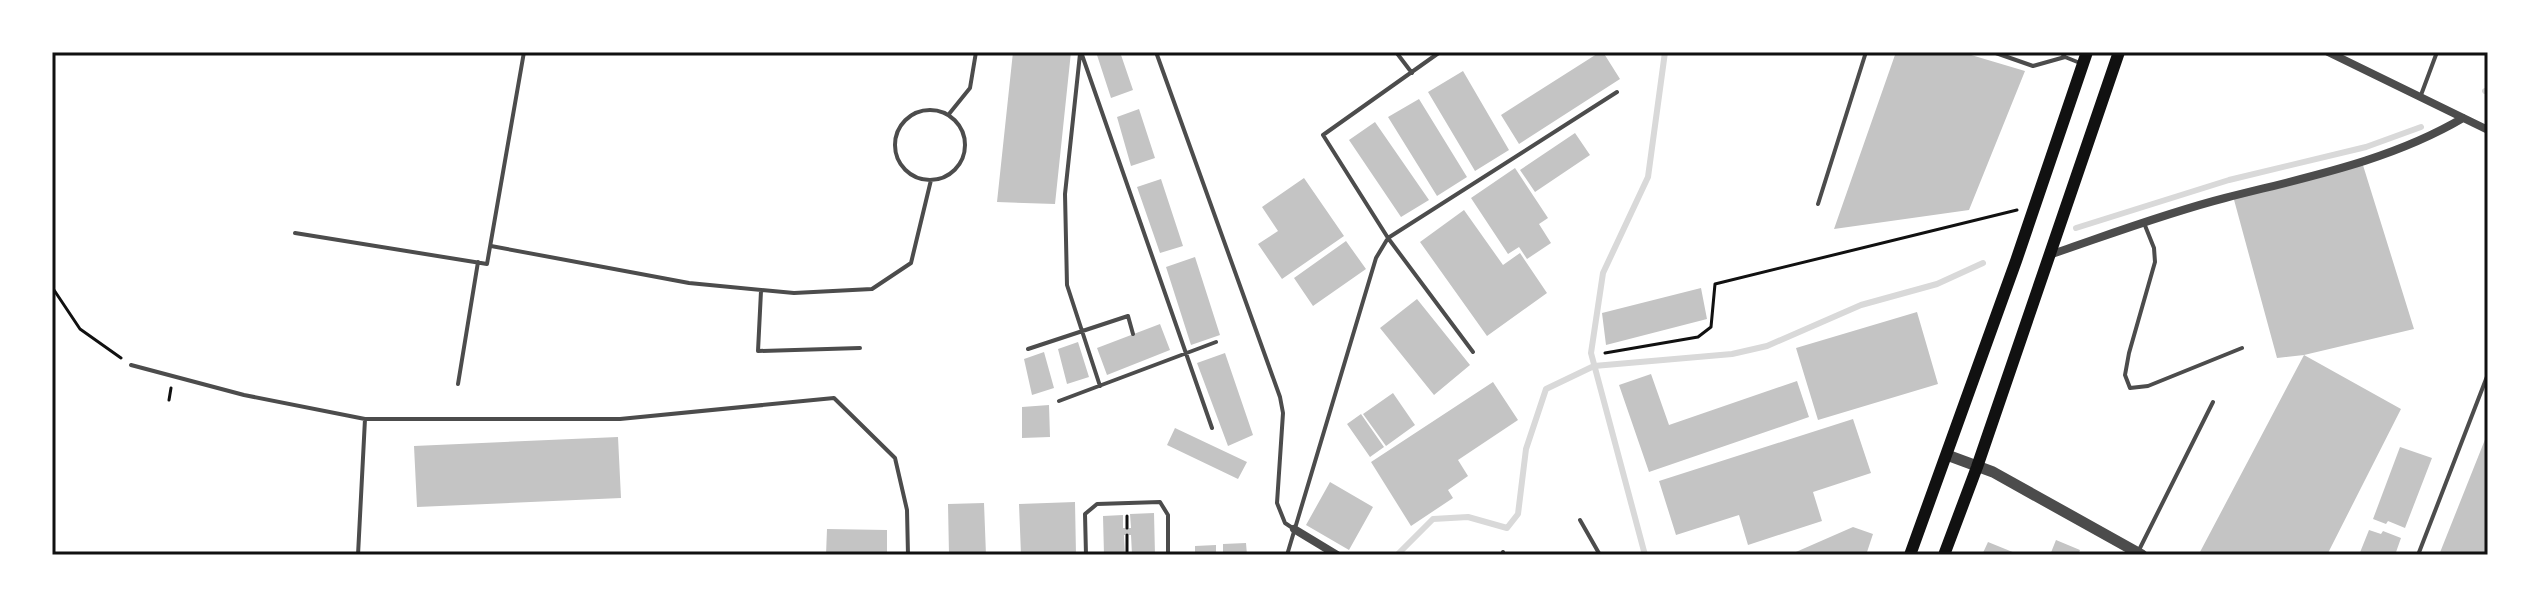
<svg xmlns="http://www.w3.org/2000/svg" width="2540" height="607" font-family="Helvetica,sans-serif">
<rect width="100%" height="100%" fill="#fff"/>
<g fill="none" stroke-linecap="round" stroke-linejoin="round">
<path stroke="#d9d9d9" stroke-width="6" d="M2485,91l3,-1
M2076,228l153,-48 137,-33 55,-20
M1397,555l36,-36 35,-2 39,11 11,-14 8,-65 20,-60 48,-23 138,-12 35,-8 94,-41 76,-21 46,-21
M1645,555l-54,-202 12,-80 45,-96 17,-125"/>
</g>
<path fill="#c4c4c4" d="M1013,52h58l-16,152 -58,-2z
M1096,52h24l13,38 -22,8z
M1600,52h3l17,27 -101,65 -18,-29z
M1896,52h65l64,19 -56,139 -135,19z
M1463,71l46,79 -34,21 -47,-79z
M1419,99l48,78 -30,19 -49,-79z
M1139,109l16,49 -24,8 -14,-49z
M1375,122l54,78 -28,17 -52,-77z
M1575,133l15,22 -55,37 -15,-22z
M2362,162l52,167 -110,26 -27,3 -44,-162z
M1515,168l33,50 -9,6 12,19 -24,16 -8,-12 -11,7 -37,-56z
M1304,178l40,58 -62,43 -24,-35 20,-13 -16,-24z
M1161,179l22,67 -23,7 -23,-66z
M1464,210l39,55 17,-12 27,40 -60,43 -67,-94z
M1346,241l20,28 -53,37 -19,-28z
M1195,257l25,78 -29,10 -25,-78z
M1701,288l6,31 -101,26 -4,-32z
M1417,299l53,66 -36,30 -54,-67z
M1917,312l21,72 -120,36 -22,-72z
M1160,324l10,26 -63,25 -10,-27z
M1078,342l11,35 -22,7 -9,-35z
M1044,352l10,36 -22,7 -8,-36z
M1225,353l28,82 -25,11 -31,-83z
M2304,355l97,54 -74,146h-122l-5,-3z
M1651,374l18,51 128,-44 12,36 -160,55 -30,-87z
M1493,382l25,38 -60,40 10,16 -20,14 5,8 -42,28 -40,-64z
M1393,393l22,32 -29,21 -23,-32z
M1049,405l1,32 -28,1v-31z
M1361,414l23,33 -14,10 -23,-33z
M1853,419l18,54 -58,19 9,29 -74,24 -9,-30 -63,20 -17,-54z
M1175,428l72,34 -9,17 -71,-34z
M618,437l3,61 -204,9 -3,-61z
M2486,437l2,1v117h-49z
M2400,447l32,11 -27,70 -17,-7 -2,3 -13,-5z
M1330,482l43,25 -24,43 -43,-25z
M1075,502l1,53h-55l-2,-51z
M984,503l2,52h-37l-1,-51z
M1154,513l1,42h-23l-1,-20h-7l1,20h-21l-1,-39 20,-1v13h8l-1,-14z
M1853,527l20,7 -7,21h-77z
M827,529l60,1v25h-61z
M2369,530l12,4 2,-3 18,7 -6,17h-36z
M2056,540l24,10 -2,5h-28z
M1988,542l32,13h-38z
M1246,543l1,12h-24v-11z
M1216,545v10h-21v-9z"/>
<g fill="none" stroke-linecap="round" stroke-linejoin="round">
<path stroke="#111" stroke-width="3" d="M52,287l28,42 41,29
M1605,353l93,-16 13,-10 4,-43 302,-74
M169,400l2,-12
M1127,516v12
M1127,535v20"/>
<path stroke="#4c4c4c" stroke-width="4" d="M1081,52l131,376
M1156,52l124,345 3,16 -6,90 8,20 9,6
M1396,52l16,21
M1993,52l40,14 32,-9
M2061,52l4,5 15,6
M1080,54l-15,140 2,91 33,101
M2421,95l16,-43
M895 145a35 35 0 1 1 70 0a35 35 0 1 1-70 0Z
M949,114l21,-26 6,-36
M1818,204l48,-152
M2144,223l10,25 1,14 -26,91 -4,22 5,13 18,-2 94,-38
M295,233l192,31 37,-212
M491,246l198,37 105,10 78,-4 39,-26 20,-83
M761,291l-3,60 102,-3
M1028,349l100,-33 5,18
M1473,352l-85,-114 229,-146
M131,365l113,30 121,24h255l214,-21 61,60 12,52 1,45
M458,384l20,-122
M1059,401l157,-59
M1580,520l20,35
M2139,550l74,-148
M358,555l7,-136
M1086,555l-1,-41 12,-10 63,-2 8,13v40
M1287,555l89,-297 12,-20 -65,-103 117,-83
M1502,555l1,-3
M2418,555l70,-181"/>
<path stroke="#4c4c4c" stroke-width="8" d="M2328,52l160,78
M2049,255c59,-20 117,-42 176,-57 82,-21 165,-37 238,-80
M1294,529l43,26"/>
<path stroke="#4c4c4c" stroke-width="11" d="M1947,455l46,17 149,83"/>
<path stroke="#111" stroke-width="12" d="M1910,555l106,-294 71,-209
M1944,555l33,-88 142,-415"/>
</g>
<rect width="2540" height="607" fill="none" stroke="#ffffff" stroke-width="108"/>
<rect x="54" y="54" width="2432" height="499" fill="none" stroke="#111" stroke-width="3"/>
</svg>
